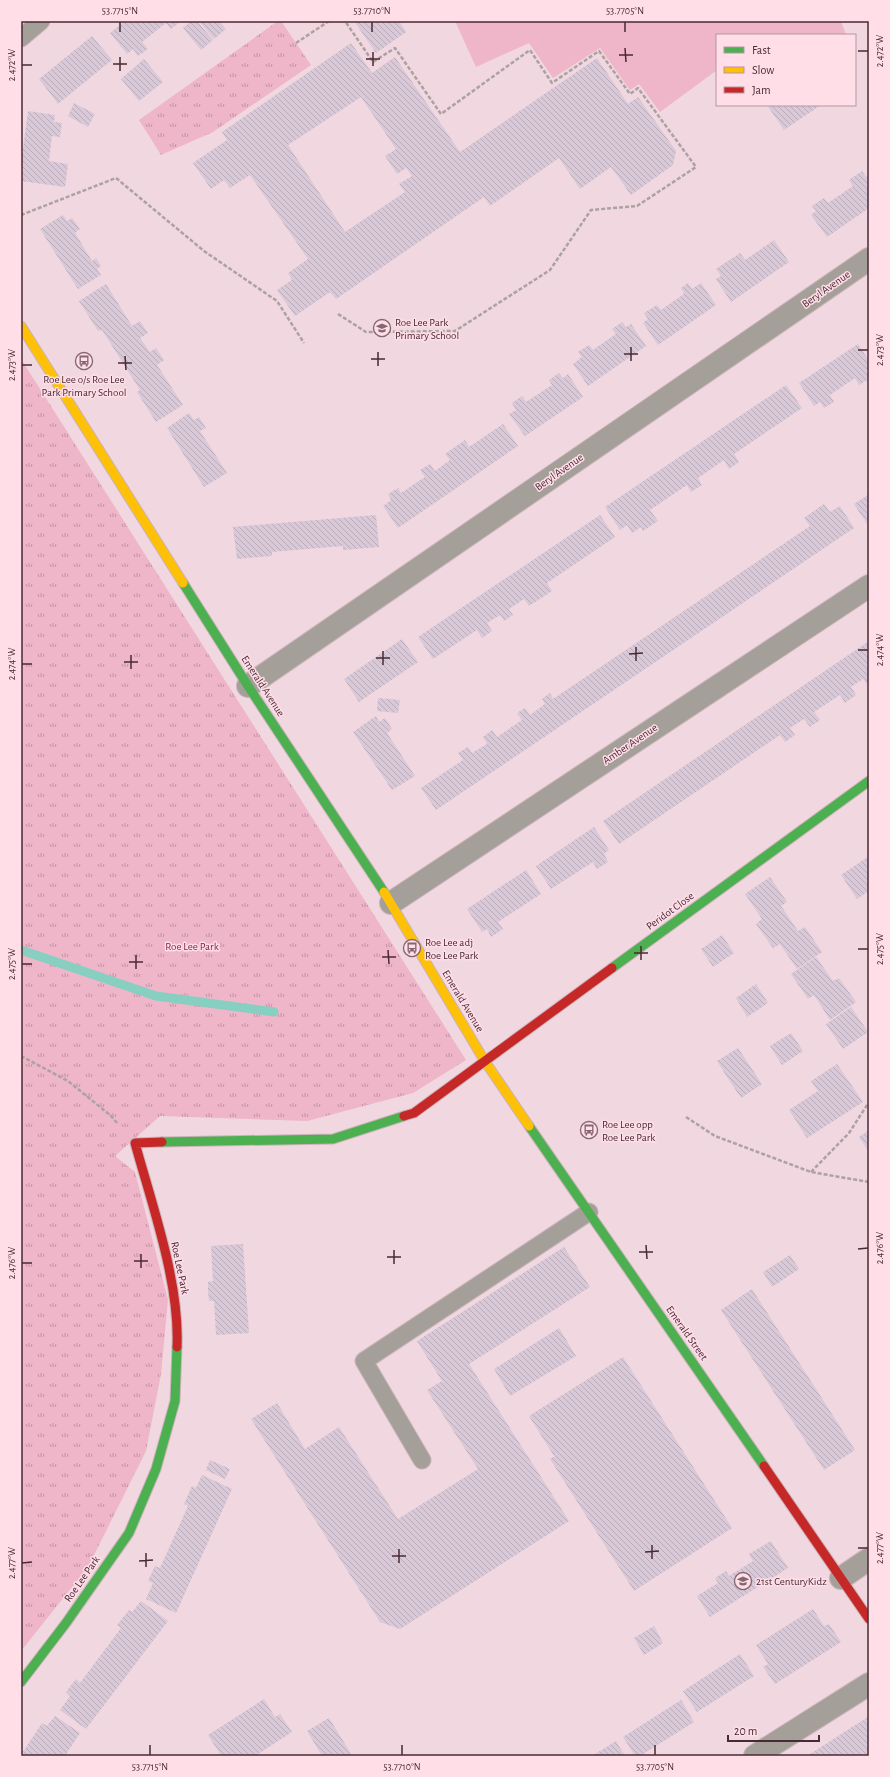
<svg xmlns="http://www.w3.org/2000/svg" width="890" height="1777" font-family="'Alegreya Sans',sans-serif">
<defs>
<pattern id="park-tufts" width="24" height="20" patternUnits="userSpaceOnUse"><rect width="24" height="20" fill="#efb5c9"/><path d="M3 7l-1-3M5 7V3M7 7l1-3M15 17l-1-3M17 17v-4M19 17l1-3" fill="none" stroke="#c493a4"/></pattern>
<pattern id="building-back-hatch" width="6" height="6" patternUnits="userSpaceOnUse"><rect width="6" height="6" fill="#d8c8d8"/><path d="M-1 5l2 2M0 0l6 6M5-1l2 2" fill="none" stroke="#bbacba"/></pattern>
</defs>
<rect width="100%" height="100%" fill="#f1d7df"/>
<path fill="url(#park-tufts)" d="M278,21h3l30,44 -98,67 -52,23 -22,-35z
M21,359l445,701 -53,33 -106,28 -147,-5 -45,40 20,16 33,128 -7,74 -15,77 -58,116 -67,84z"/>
<path fill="#efb5c9" d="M455,21h386l5,14h-129v35l-57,42 -21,-28 -9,6 -30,-42 -47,30 -24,-35 -53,24z"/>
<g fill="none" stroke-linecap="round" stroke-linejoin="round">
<path stroke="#87cfc1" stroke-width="9" d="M21,950l135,46 118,16"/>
</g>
<path fill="url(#building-back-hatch)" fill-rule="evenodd" d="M125,21h56l-10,8 -5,-6 -24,19 6,7 -10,7 -5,-7 -6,5 -17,-21z
M191,21h6l16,19 -12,10 -18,-22z
M199,21h20l7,8 -12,10z
M354,21h45l7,11 -30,21z
M92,36l20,24 -54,44 -19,-25z
M351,43l21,30 23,-16 65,95 137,-94 31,46 10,-7 38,54 -3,14 -42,30 -20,-28 -31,22 -21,-31 -69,48 -6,-9 -148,102 -6,-7 -35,24 -18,-26 15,-10 -4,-7 20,-14 -58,-84 -20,13 -6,-8 -13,9 -18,-26 34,-23 -5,-8zM361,97l35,52 -11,7 12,18 9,-6 6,8 -13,8 6,8 -60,40 -57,-87z
M144,59l19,23 -24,19 -18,-22z
M74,103l21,11 -7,13 -20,-11z
M767,105h54l-37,25z
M28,111l27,4 -1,7 8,1 -2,14 -8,-1 -3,25 19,3 -3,23 -44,-6v-17z
M862,171l4,6 3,-1v32l-42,29 -16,-22 5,-4 -4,-5 12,-8 4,5 25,-17 -4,-6z
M63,215l4,6 5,-3 8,11 -5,4 17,28 4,-3 5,8 -4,3 4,6 -23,14 -38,-60z
M774,240l15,22 -58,40 -15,-23 5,-3 -5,-7 24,-16 5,7z
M688,283l4,6 9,-6 15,22 -58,40 -15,-22 5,-4 -4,-6 13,-8 4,5 23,-16 -3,-6z
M106,284l26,42 8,-5 8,12 -8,5 10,14 6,-4 8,12 -7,5 26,40 -27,17 -19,-30 3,-2 -38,-60 -4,1 -19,-30z
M622,322l4,5 5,-3 15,22 -58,40 -15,-22 9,-7 -4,-5 11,-7 4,5 23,-16 -4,-5z
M858,344l11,17v8l-3,1 3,5v4l-10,6 -4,-7 -25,17 4,7 -10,6 -4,-6 -6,4 -15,-23z
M559,373l4,5 5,-4 15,23 -58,39 -16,-22 7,-4 -4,-7 10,-7 4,6 26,-17 -3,-5z
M786,385l16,23 -68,46 5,8 -10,7 -5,-9 -26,18 4,7 -11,7 -4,-7 -37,25 8,11 -15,10 -2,-4 -9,6 -5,-8 -7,5 -15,-23z
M189,413l5,7 5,-3 7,11 -6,3 27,42 -23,14 -37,-59z
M503,424l15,22 -120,82 -15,-22 8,-6 -3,-6 10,-6 3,5 24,-16 -5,-7 10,-6 5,7 15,-11 -5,-6 20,-14 4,7z
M869,494v33l-15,-23z
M824,504l6,8 10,-6 14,22 -418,282 -15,-22 42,-28 -5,-7 10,-6 4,6 15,-9 -4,-7 9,-7 5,7 25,-17 -5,-7 8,-5 5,7 15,-11 -3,-5 8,-6 3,6 257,-173 -6,-8z
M376,515l3,32 -36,3v-4l-36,3 -35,3v4l-35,3 -4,-32z
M600,515l15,22 -68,46 5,8 -23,15 -5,-7 -15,10 4,6 -9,6 -4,-6 -13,8 5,8 -10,7 -5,-8 -44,29 -15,-22z
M402,639l16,23 -59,40 -15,-23z
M869,641v46l-6,-8 -12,8 5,8 -11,8 -5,-8 -26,17 6,8 -10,7 -6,-8 -14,9 5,7 -10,7 -5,-7 -161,109 -16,-23z
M378,698l22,2 -2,13 -21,-2z
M376,716l3,6 6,-4 7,11 -5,4 28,43 -23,14 -39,-58z
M594,827l15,23 -5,4 4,8 -11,7 -4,-7 -42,27 -15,-23z
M869,856v35l-12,8 -16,-24z
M526,870l15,24 -43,28 5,7 -12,8 -4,-8 -5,3 -15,-23z
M770,877l17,25 -6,4 17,25 7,-4 17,25 -25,17 -17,-25 -7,4 -17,-24 6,-5 -17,-25z
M722,935l12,18 -21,14 -12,-18z
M816,957l17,24 6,-3 17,24 -26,18 -16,-25 -6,4 -17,-25z
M756,984l12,19 -21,14 -11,-19z
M851,1007l17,25 -25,17 -17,-25z
M791,1033l12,18 -21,14 -12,-19z
M738,1048l24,36 -21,14 -12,-18 17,-11 -17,11 -12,-19z
M837,1064l26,38 -56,36 -18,-28 29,-19 -7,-10z
M869,1130v22l-10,-15z
M243,1244l6,89 -33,2 -2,-34h-5l-1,-10v-9l5,-1 -2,-35z
M564,1247l26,40 -121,77 100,157 -169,108 -20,-7 -129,-203 26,-16 28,46 34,-22 59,92 80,-50 -51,-79 15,-9 -25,-40z
M790,1255l9,14 -27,18 -9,-15z
M752,1289l103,161 -31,20 -103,-160z
M559,1328l17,28 -66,40 -16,-27z
M623,1357l109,171 -98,63 -84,-132 19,-12 -15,9 -25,-40z
M210,1460l20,9 -5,10 -19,-9z
M202,1475l30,14 -56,124 -30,-14 7,-16 -5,-2 7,-15 5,2 28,-62 -4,-2 8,-18 4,2z
M771,1541l17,27 -78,49 -13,-21 21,-13 -3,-5 11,-7 3,5 24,-15 -4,-7z
M141,1601l27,20 -82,108 -26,-19 10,-14 -4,-4 10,-13 4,4 41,-55 -4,-3 12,-15 3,2z
M813,1609l11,17 5,-2 12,18 -66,42 -12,-17 5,-3 -12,-19z
M654,1626l9,17 -19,12 -10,-17z
M740,1654l14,22 -57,36 -14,-21z
M264,1699l11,18 5,-3 12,18 -37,24h-39l4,-2 -12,-19z
M681,1700l13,22 -54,34h-5l-12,-19z
M55,1716l25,17 -15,23 -44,-1 21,-32 5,3z
M868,1717l1,39h-62l42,-27z
M329,1718l18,29 5,9h-30l-15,-25z
M616,1741l9,15h-33z"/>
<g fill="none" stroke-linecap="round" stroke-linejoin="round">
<g stroke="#cab3ba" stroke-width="19">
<path id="lane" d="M21,38l20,-17
M422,1460l-58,-99 225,-149"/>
</g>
<g stroke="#cab3ba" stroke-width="24">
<path id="street" d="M248,686l621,-427
M391,903l478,-317
M841,1578l28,-19
M755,1756l114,-72"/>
</g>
<g stroke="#cab3ba" stroke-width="11">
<path id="fast" d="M183,583l65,103 136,206
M612,968l257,-187
M529,1126l235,340
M162,1142l171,-3 71,-23
M21,1682l45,-59 63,-90 27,-64 19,-68 2,-54"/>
</g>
<g stroke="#cab3ba" stroke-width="11">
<path id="slow" d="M21,326l162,257
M384,892l100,168 45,66"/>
</g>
<g stroke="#cab3ba" stroke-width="11">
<path id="jam" d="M404,1116l10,-3 198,-145
M162,1142l-27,1c17,62 45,140 42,204
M764,1466l105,153"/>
</g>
<path stroke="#aca2a1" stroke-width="2.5" stroke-dasharray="4 2" stroke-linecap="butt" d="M296,43l33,-22
M21,215l95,-37 88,73 73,50 27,42
M338,314l28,18 89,-1 95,-61 41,-60 46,-4 59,-39 -58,-79 -8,6 -31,-43 -47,32 -22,-33 -89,64 -46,-66 -22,14 -28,-41
M21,1056l47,25 42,34 8,9
M686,1117l29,19 96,36 58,10
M811,1172l38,-39 20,-31"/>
<use href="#lane" stroke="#a49f98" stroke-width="17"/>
<use href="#street" stroke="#a49f98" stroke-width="22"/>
<use href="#fast" stroke="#4caf50" stroke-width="9"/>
<use href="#slow" stroke="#ffc107" stroke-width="9"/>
<use href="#jam" stroke="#c62828" stroke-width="9"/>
</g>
<path fill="none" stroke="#492a34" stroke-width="1.5" d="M120,22v10M372,22v10M625,22v10M625,48l1,14M858,51h10M373,52v14M619,55h14M120,57v14M366,59h14M113,64h14M22,65h10M631,347v14M858,350h10M378,352v14M624,354h14M125,356l1,14M371,359h14M118,363h14M22,365h10M636,647v14M858,650h10M383,651v14M629,654l14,-1M131,655v14M376,658h14M124,662h14M22,664h10M641,946v14M858,949h10M388,950l1,14M634,953h14M136,955v14M382,957h14M129,962h14M22,964h10M646,1245l1,14M858,1249l10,-1M394,1250v14M639,1252h14M141,1254v14M387,1257h14M134,1261h14M22,1263h10M652,1545v14M858,1548h10M399,1549v14M645,1552l14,-1M146,1553v14M392,1556h14M139,1561l14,-1M22,1563l10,-1M150,1745v10M402,1745v10M655,1745v10"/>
<defs>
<g id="school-ring" transform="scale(0.9)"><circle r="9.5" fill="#ffdee8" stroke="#846770" stroke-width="1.5"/><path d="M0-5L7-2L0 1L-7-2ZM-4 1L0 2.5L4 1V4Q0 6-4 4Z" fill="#846770"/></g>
<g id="bus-ring" transform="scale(0.9)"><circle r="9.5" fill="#ffdee8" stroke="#846770" stroke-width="1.5"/><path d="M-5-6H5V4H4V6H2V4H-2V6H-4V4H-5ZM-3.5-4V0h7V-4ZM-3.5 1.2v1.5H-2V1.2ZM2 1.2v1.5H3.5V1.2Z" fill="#846770"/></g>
</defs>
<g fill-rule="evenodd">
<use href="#school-ring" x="382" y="328"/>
<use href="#bus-ring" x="84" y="361"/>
<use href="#bus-ring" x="412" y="948"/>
<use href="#bus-ring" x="589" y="1130"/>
<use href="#school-ring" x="743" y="1581"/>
</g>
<g text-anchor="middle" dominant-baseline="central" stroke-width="3" stroke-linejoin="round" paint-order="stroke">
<g font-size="11" fill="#492a34" stroke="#ffdee8">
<text transform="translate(826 289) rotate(-35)">Beryl Avenue</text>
<text transform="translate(559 472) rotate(-35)">Beryl Avenue</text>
<text transform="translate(263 686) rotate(57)">Emerald Avenue</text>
<text transform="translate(630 744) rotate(-34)">Amber Avenue</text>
<text transform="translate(670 911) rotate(-36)">Peridot Close</text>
<text transform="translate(463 1001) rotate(59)">Emerald Avenue</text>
<text transform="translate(180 1268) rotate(78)">Roe Lee Park</text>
<text transform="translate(687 1333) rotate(55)">Emerald Street</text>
<text transform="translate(82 1579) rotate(-55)">Roe Lee Park</text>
</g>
<g font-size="11" fill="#492a34" stroke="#ffdee8" text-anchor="start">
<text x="395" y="322">Roe Lee Park<tspan x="395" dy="13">Primary School</tspan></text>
<text x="84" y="379" text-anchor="middle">Roe Lee o/s Roe Lee<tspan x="84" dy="13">Park Primary School</tspan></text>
<text x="425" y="942">Roe Lee adj<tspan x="425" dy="13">Roe Lee Park</tspan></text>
<text x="602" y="1124">Roe Lee opp<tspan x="602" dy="13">Roe Lee Park</tspan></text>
<text x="756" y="1581">21st CenturyKidz</text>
</g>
<g font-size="11" fill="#7e1b49" stroke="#ffdee8">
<text x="192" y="946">Roe Lee Park</text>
</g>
</g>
<rect width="890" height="1777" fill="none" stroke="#ffdee8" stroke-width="44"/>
<rect x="716" y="34" width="140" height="72" fill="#ffdee8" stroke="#b696a0"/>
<rect x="724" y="47" width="20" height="6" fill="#4caf50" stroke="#b696a0"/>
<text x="752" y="54" font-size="12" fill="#492a34">Fast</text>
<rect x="724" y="67" width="20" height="6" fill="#ffc107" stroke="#b696a0"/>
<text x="752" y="74" font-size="12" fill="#492a34">Slow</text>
<rect x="724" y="87" width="20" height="6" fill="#c62828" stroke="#b696a0"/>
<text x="752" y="94" font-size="12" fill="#492a34">Jam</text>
<path d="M728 1735v6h91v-6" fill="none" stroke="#492a34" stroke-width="2"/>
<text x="734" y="1735" font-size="12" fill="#492a34" stroke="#ffdee8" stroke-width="3" paint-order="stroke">20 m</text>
<rect x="22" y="22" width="846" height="1733" fill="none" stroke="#492a34" stroke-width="1.5"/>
<g font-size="10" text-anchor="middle" fill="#492a34">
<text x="120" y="14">53.7715°N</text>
<text x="372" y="14">53.7710°N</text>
<text x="625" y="14">53.7705°N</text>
<text transform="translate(879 51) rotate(-90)" y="4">2.472°W</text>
<text transform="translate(11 65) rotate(-90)" y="4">2.472°W</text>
<text transform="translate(879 350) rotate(-90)" y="4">2.473°W</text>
<text transform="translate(11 365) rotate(-90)" y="4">2.473°W</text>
<text transform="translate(879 650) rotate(-90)" y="4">2.474°W</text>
<text transform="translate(11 664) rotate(-90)" y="4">2.474°W</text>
<text transform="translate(879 949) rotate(-90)" y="4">2.475°W</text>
<text transform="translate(11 964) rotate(-90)" y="4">2.475°W</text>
<text transform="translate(879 1248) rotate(-90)" y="4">2.476°W</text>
<text transform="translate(11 1263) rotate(-90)" y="4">2.476°W</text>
<text transform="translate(879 1548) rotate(-90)" y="4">2.477°W</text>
<text transform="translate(11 1563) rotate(-90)" y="4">2.477°W</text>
<text x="150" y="1770">53.7715°N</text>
<text x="402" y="1770">53.7710°N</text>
<text x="655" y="1770">53.7705°N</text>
</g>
</svg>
